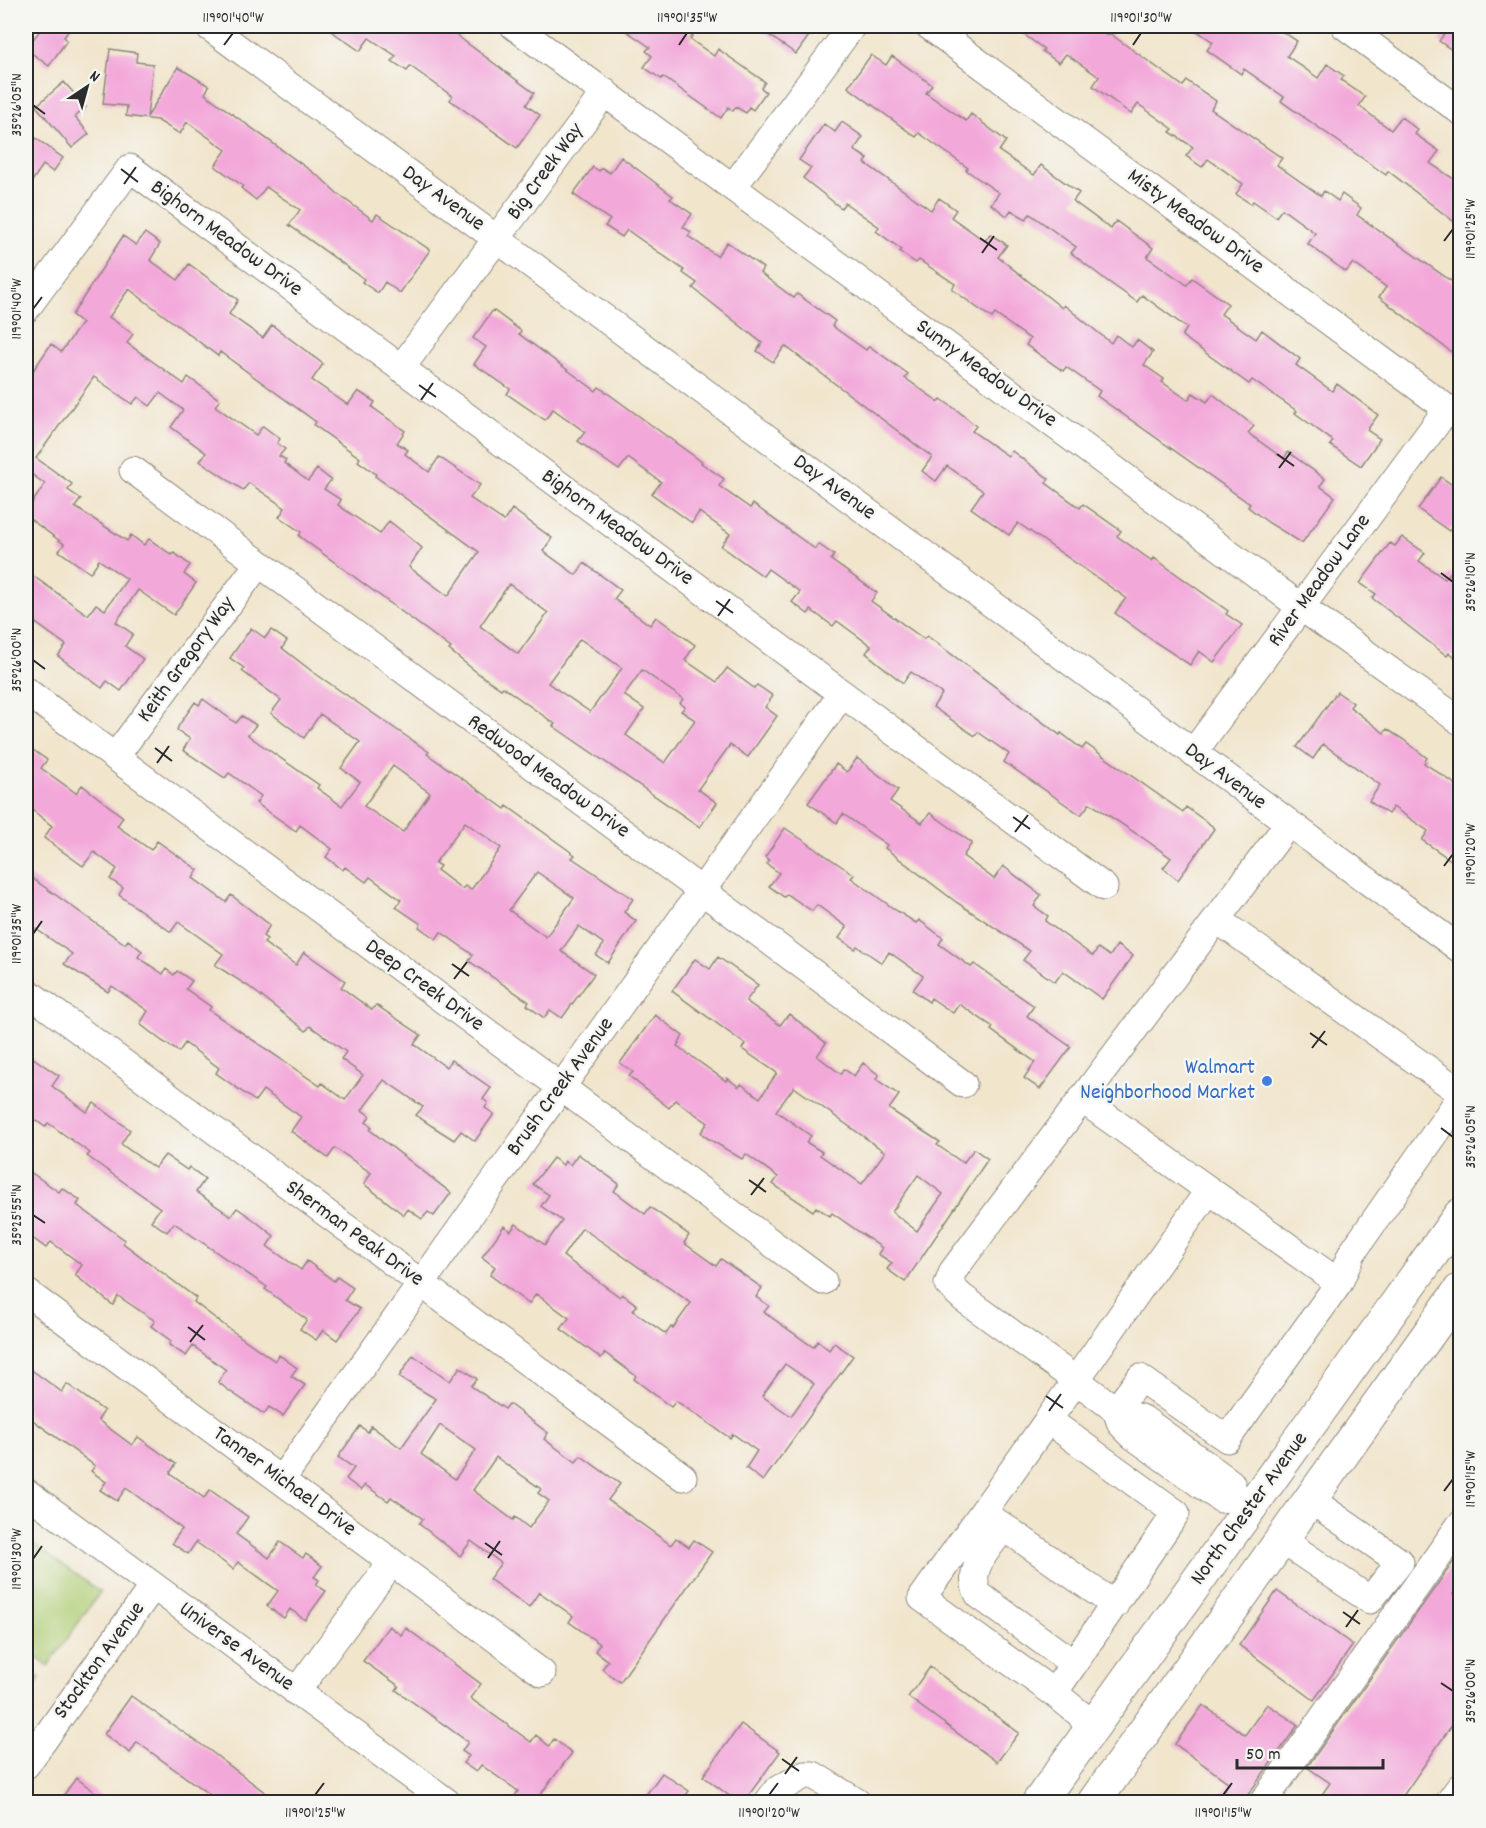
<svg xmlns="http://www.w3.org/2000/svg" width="1486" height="1828" font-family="Dekko,sans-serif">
<rect width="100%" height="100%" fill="#f6f6f2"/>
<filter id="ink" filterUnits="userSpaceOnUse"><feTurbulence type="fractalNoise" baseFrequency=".0167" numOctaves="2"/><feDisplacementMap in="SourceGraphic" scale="12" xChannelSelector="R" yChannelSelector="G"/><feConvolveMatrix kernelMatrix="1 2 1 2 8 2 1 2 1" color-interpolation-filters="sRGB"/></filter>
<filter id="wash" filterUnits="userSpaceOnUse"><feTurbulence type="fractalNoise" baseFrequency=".008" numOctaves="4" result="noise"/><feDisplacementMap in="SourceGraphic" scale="24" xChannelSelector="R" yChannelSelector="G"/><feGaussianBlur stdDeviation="1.35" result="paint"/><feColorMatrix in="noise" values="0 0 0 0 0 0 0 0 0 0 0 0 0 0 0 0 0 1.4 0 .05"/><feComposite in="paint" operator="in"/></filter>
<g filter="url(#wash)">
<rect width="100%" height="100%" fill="#f1e5cc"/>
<path fill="#afcd75" stroke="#6d7c50" stroke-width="1.5" d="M26,1539l74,53 -52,74 -22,-16z
M26,1668l14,10 -14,21z"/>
<g id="blocks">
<path fill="#f3a8da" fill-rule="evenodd" d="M43,26h29l-8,11 3,3 -18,26 -23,-17z
M324,26h120l90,67 -8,12 14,10 -23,33 -67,-48 2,-4 -42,-30 -3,5 -15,-10 4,-5 -27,-18 -9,13z
M619,26h61l13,9 -3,4 24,17 4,-7 47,33 -4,6 5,4 -13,18 -4,-3 -3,6 -10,-6 -3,4 -5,-4 -7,11 -58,-41 -2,2 -17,-12 8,-11 -6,-5 4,-4z
M756,26h60l-20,28z
M1012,26h80l15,10 2,-3 74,53 4,-5 29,20 -5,8 71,49 -5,7 44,31 3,-5 14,10 4,-7 19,14 -4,7 104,73v56l-7,10 -75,-57 7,-10 -33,-24 -7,9 -38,-28 7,-11 -33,-24 -6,8 -23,-16 -2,3 -15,-10 7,-10 -35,-25 -6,8 -16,-11 7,-9 -23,-15 3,-3 -35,-25 -7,10 -38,-28 6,-9 -33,-23 -7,9 -17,-12 2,-2z
M1190,26h84l23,15 -10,15 31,22 9,-14 17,12 -3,4 24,17 -6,9 32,24 10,-13 17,13 -3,4 24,17 -9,12 31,21v43l-73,-56 -2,4 -105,-74 3,-4 -40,-28 -3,5 -34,-24 6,-8z
M1450,26h11v30l-22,-15z
M110,49l27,4 -1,9 17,2 -6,53 31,-50 31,19 -4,8 117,85 16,15 35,26 4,-6 53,36 -30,43 -15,-11 -7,11 -16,-11 2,-3 -75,-54 11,-15 -34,-23 -10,13 -15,-12 2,-2 -28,-20 11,-16 -39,-28 -7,12 -23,-14 -31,-4 1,-10 -24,-2z
M871,55l15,10 6,-9 40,29 -6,8 40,28 5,-7 35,27 -7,10 35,24 7,-10 38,28 -6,8 38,28 5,-8 37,27 -6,9 40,28 5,-7 36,26 -7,10 35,25 6,-9 38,29 -4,6 36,26 5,-7 41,31 -11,15 13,9 -19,27 -31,-21 3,-4 -38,-28 2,-2 -45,-31 -3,4 -67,-48 5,-8 -45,-33 -5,7 -31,-22 -35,-27 5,-6 -46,-33 -4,5 -15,-9 -4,6 -16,-12 8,-11 -33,-23 2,-2 -49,-35 -3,4 -68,-50z
M64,82l22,25 -11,10 14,17 -17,14 -36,-42z
M842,122l21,15 -9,13 14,9 -3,4 66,47 8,-12 17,12 -5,7 34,24 5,-7 17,11 -9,12 64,51 2,-3 47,38 5,-8 16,12 5,-7 16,12 -9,13 20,14 -2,3 26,18 5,-7 14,9 6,-8 41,32 -6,7 36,26 4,-7 37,27 -5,7 15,11 -33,46 -33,-20 -21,-16 2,-3 -153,-108 3,-5 -34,-24 -3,4 -37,-26 4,-6 -35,-25 -3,4 -16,-11 -24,-18 3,-5 -36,-24 -3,3 -16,-11 1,-3 -25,-18 3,-4 -34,-24 -4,5 -38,-30 8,-10 -12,-8 25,-36 11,8z
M26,131l37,27 -10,14 -10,-7 -17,25z
M621,157l52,39 -3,3 22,15 -9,13 8,5 -3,4 29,20 10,-14 36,26 -3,5 34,25 3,-4 38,27 -3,5 34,24 3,-4 39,28 -3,4 34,24 2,-3 17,12 18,15 -4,5 36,25 4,-5 37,28 -3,4 34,25 3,-4 38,27 -4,5 35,25 2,-3 74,53 -2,3 16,11 -28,37 -15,-11 -9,14 -38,-25 -37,-27 11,-15 -108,-75 -9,12 -38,-27 12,-17 -36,-25 -11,15 -14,-10 10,-14 -147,-111 -12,16 -16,-11 5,-8 -69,-55 4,-5 -14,-10 1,-3 -57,-40 -5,7 -17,-11 5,-6 -37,-26 20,-27 6,4 3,-3 8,5z
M145,233l15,11 -10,16 28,20 11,-16 49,36 -9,14 34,24 9,-13 51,39 -11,16 36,25 10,-14 17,11 -3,5 33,24 -8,12 11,7 -3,4 24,18 10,-15 41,28 -10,13 34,23 8,-12 40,29 -9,13 33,24 8,-12 37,27 -7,9 36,26 6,-8 39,28 -10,15 32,22 10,-14 27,20 3,-3 16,11 -8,11 12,9 -29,41 -18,-12 -32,44 19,14 -17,24 -147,-101 2,-2 -52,-37 -2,2 -22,-15 -30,-24 2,-2 -152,-112 2,-4 -22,-15 6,-9 -36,-25 -6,7 -43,-29 6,-8 -35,-26 12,-17 -23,-17 -10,13 -12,-9 -6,7 -38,-27 -58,81 36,26 -4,6 13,9 -6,8 52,34 4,-6 13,10 5,-6 23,16 2,-2 16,12 -6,9 12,9 -22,32 -36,-25 -22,32 17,12 -8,12 18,13 -22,32 -14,-10 -5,7 -44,-32 8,-11 -40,-29v-45l62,44 8,-11 9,6 22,-31 -28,-19 -9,13 -31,-22 5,-7 -38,-28v-4l19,-28 -18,-13 -1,2v-92l25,-37 10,8 21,-29 -10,-8 51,-79 13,9zM129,289l89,67 2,-4 96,70 -2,3 46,33 -2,3 18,13 -1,2 104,76 -31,44 -39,-29 13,-19 -19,-16 -14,-11 -9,13 -42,-29 3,-5 -17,-11 7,-9 -14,-11 -9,12 -24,-18 2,-3 -7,-4 6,-7 -8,-6 3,-4 -17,-13 -7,9 -41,-29 5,-6 -32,-23 -4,7 -57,-41 6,-9 -24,-17zM509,584l39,29 -30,41 -38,-28zM580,639l42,29 -32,44 -42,-29zM642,670l41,29 -3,4 5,4 -4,4 14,9 -30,43 -39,-28 18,-26 -20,-14z
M493,310l28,21 -2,3 77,57 3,-4 103,75 -1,1 23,16 -5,7 31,22 3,-4 62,45 3,-5 16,11 -3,5 46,33 -6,8 53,38 3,-3 133,99 1,-2 21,16 4,-5 97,68 3,-5 26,19 2,3 -36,51 -15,-12 8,-10 -28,-20 -53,-35 -9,12 -77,-53 5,-8 -31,-22 -3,4 -42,-29 9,-13 -31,-22 -8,11 -37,-30 5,-7 -34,-25 -4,5 -22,-16 -3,4 -16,-12 8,-10 -32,-23 -5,7 -42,-30 9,-12 -31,-22 -7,11 -40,-29 9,-12 -33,-24 -9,12 -41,-29 7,-9 -32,-23 -8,11 -38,-26 3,-5 -36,-25 12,-17 -13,-9z
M1441,477l20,14v42l-9,-6 -3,4 -31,-22z
M1402,537l23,16 -6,8 26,18 5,-6 11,8v80l-12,-8 -2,3 -75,-58 4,-4 -16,-11 30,-40 5,3z
M251,628l14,10 6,-8 16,11 -5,7 31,24 116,80 -2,2 50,35 28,20 2,-3 68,49 -3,3 61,41 -9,13 12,9 -28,42 -12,-8 8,-11 -25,-18 -18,25 33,23 -32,44 -12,-8 -6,8 -17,-13 2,-3 -60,-41 4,-6 -32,-23 -5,7 -17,-12 2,-3 -25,-17 5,-7 -31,-23 -4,5 -21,-15 -2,3 -17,-13 6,-8 -32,-24 -4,6 -40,-28 5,-7 -32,-23 -4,5 -42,-28 7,-11 -13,-9 2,-5 16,-23 4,3 4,-6 33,24 6,-7 14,9 -8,10 5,4 66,46 -2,3 25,18 18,-24 -19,-14 19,-26 -40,-28 -16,24 -33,-25 10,-13 -39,-29 2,-3 -14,-10zM393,766l37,27 -27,39 -39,-26zM465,822l36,26 -30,42 -6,-4 -3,3 -25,-19 3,-4 -5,-3zM537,872l37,26 -28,39 -37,-27z
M1337,692l16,11 -3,4 34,26 3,-4 17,11 23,18 -3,5 37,25v79l-39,-27 6,-9 -35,-24 -5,7 -19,-13 11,-16 -57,-41 -10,15 -16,-12z
M26,745l21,15 -6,8 35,25 6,-8 41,32 -6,9 34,24 6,-9 41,29 -5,8 33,24 5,-7 39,30 -7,11 4,3 -3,4 32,22 8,-13 41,29 -4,6 31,23 4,-5 45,30 -7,9 32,23 5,-7 40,28 -8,11 5,4 -3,5 9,6 -19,27 -14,-10 -7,9 -22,-14 -16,-11 7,-8 -39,-27 -22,30 8,6 -4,6 6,5 -2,3 81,63 -17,23 -6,-4 -6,7 -14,-10 -4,6 -40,-31 7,-11 -36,-25 -7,10 -37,-27 10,-14 -38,-27 -8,11 -39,-28 3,-5 -34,-25 -6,9 -17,-11 -22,-17 8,-13 -36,-25 -4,6 -44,-28 8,-10 -36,-25 -10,15v-70l99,70 3,-4 14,11 -4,6 25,17 3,-5 8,6 3,-4 15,10 -6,8 25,18 -2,3 111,76 2,-3 23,17 18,-25 -22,-16 5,-7 -36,-26 -4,5 -58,-45 -33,-21 8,-11 -45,-32 -7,10 -52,-37 4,-7 -13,-9 7,-10 -23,-17 -11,14 -39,-28 8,-12 -26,-21z
M857,758l41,32 -8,11 32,22 8,-10 42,30 -9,13 31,23 9,-13 38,29 -7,11 14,10 -3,5 48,35 5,-8 12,8 7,-11 16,11 -31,43 -39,-28 -8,11 -32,-22 7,-9 -74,-49 -71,-54 2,-3 -44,-31 -6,9 -29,-20 28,-39 11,8z
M785,828l65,44 4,3 -3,3 46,33 19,12 3,-3 24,18 -4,6 32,23 3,-3 60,42 -7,10 44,31 -31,42 -16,-11 11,-16 -44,-32 2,-3 -34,-23 -6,9 -22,-15 -2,4 -16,-12 10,-14 -34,-24 -7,11 -25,-17 -2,3 -16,-11 8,-11 -30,-22 -5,6 -25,-17 -3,3 -15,-11 10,-13 -12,-9 2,-4 -4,-3z
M718,957l40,28 -12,16 34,24 9,-11 37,29 -9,13 24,18 3,-5 10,7 9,-13 16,12 -3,4 23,16 -10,14 51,33 -3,3 26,18 11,-14 14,10 -83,123 -18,-13 5,-6 -14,-9 4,-6 -50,-35 -2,3 -14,-9 -3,4 -40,-27 5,-7 -32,-23 -4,5 -38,-23 -3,-4 7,-9 -33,-23 -6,8 -40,-32 4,-4 -13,-9 35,-48 28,21 -6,10 49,35 1,-3 12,9 2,-3 19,14 17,-25 -35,-24 3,-5 -73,-53 23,-32 15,10zM794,1087l91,65 -23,32 -42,-29 2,-3 -16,-10 5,-6 -35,-25zM918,1175l25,19 -26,37 -25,-19z
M26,1053l33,23 -7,10 35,26 7,-9 36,27 -9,14 21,15 13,9 10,-13 22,15 2,-3 16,12 -9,13 35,24 6,-8 17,12 20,16 -7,10 34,24 6,-9 27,20 3,-4 16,11 -8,12 15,9 -23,31 -14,-10 -7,10 -16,-11 7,-9 -42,-31 2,-2 -93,-64 -7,9 -16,-11 9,-13 -73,-52 3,-3 -42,-30 -3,4 -19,-14z
M578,1154l41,30 -5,7 31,23 5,-7 39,28 -5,8 32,23 5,-7 41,29 -6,9 13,9 -5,6 49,35 5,-6 11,9 5,-7 19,13 -90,125 -17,-13 11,-17 -24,-17 -3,4 -54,-37 -5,6 -37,-28 2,-3 -31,-23 -4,5 -40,-29 8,-11 -33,-24 -7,10 -39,-29 5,-8 -13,-10 22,-31 7,5 5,-7 29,21 17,-24 -21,-15 8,-11 -16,-11 20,-26 10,7 2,-4 5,4zM582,1228l109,75 -18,25 -2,-1 -5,7 -33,-23 4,-6 -15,-11 -2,3 -57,-41zM785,1364l29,20 -23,32 -29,-20z
M26,1169l33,23 3,-4 18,12 -3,5 48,35 -2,3 73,55 -2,4 34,26 47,33 4,-6 18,13 -6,8 14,9 -22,31 -14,-9 -5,7 -36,-24 -10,-8 8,-12 -33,-24 -7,10 -17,-11 2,-4 -20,-15 4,-5 -37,-25 -5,9 -38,-30 7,-10 -31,-23 -5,6 -20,-15z
M413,1355l37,26 10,-14 17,12 -6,7 34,23 4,-5 39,29 -4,6 32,23 5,-6 39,28 -12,16 63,45 5,-7 13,9 5,-7 18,12 -92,130 -18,-13 6,-8 -13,-10 5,-7 -31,-22 4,-6 -34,-24 -10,15 -40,-28 12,-16 -30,-22 -11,15 -41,-32 4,-5 -32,-22 -3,4 -23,-16 -4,5 -15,-11 8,-11 -16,-11 22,-31 8,6 3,-6 30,22 35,-49 -37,-22zM440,1425l36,25 -21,29 -34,-25zM496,1457l45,32 -3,4 11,8 -20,27 -14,-11 -2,3 -40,-30z
M26,1366l36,26 5,-8 37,27 -6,9 34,25 6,-8 38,27 -6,9 34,25 6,-8 38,27 -12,17 33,24 11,-16 23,16 3,-4 16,12 -8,11 5,3 -3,5 10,6 -21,29 -15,-11 -6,9 -17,-12 11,-15 -40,-29 -5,7 -37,-27 -8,12 -16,-11 10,-14 -56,-41 -9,13 -17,-11 6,-8 -15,-11 4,-5 -69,-51z
M1461,1551v33l-8,10 8,6v112l-63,91h-82l14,-20 -23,-16z
M1277,1591l76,54 -39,55 -75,-55z
M389,1626l12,9 5,-7 75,56 -11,14 61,44 5,-7 13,11 5,-7 18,14 -38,50h-10l-9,-7 3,-5 -37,-26 -5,7 -13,-9 6,-7 -7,-5 6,-9 -72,-52 3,-4 -36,-25z
M930,1667l89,66 -22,29 -89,-65z
M131,1696l78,54 70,53h-58l-84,-61 -7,11 -26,-19z
M1267,1704l31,21 -56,78h-27l14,-20 -54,-39 28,-39 42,30z
M741,1724l39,28 -37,51h-4l-36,-27z
M662,1773l27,18 -8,12h-41z
M76,1778l34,25h-52z"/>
</g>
</g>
<g filter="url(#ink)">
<use href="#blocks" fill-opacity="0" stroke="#8e887c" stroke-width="1.5"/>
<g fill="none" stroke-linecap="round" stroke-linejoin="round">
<g stroke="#8e887c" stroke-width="29">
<path id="minor" d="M208,26l1252,923
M514,26l787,581 159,114
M929,26l531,392
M1345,26l115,85
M733,187l119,-161
M26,309l104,-141 974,719
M401,368l204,-276
M133,470l830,614
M26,691l797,590
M1193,753l255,-345
M115,757l144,-194
M1216,919l244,173
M26,991l657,486
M1083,1100l256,183 -112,156 -87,-61 -24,32
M1209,1190l-133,190 -113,-82 -15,-14 5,-13 335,-447
M1339,1283l13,-30 108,-155
M26,1292l516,381
M1116,1410l5,14 12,12 88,63 14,-2
M1048,1420l-126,178 132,95
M281,1480l561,-786
M26,1492l421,310
M983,1513l21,14c-14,20 -40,43 -25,68l95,69
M1004,1527l111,78
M1282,1540l88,60 30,-38 -89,-62
M296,1692l96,-130
M1090,1731l-10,-17 -26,-21 122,-180 -128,-93 28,-40 40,30 27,9 88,64 4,14 12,17
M26,1765l127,-179
M768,1802l8,-11 28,-16h9l44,27
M1263,1802l197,-277
M1449,1802l11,-15"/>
</g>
<g stroke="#8e887c" stroke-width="35">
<path id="major" d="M1039,1802l421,-587
M1094,1802l366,-512"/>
</g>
<use href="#minor" stroke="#fff" stroke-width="27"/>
<use href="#major" stroke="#fff" stroke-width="33"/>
</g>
</g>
<path fill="none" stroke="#2b2b2b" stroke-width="2" d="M224,45l9,-12M679,45l8,-12M1133,45l8,-12M33,105l12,9M121,169l17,13M124,184l12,-17M980,238l17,12M1444,241l9,-12M982,253l12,-17M33,309l9,-12M419,385l17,12M421,400l12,-17M1277,454l17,12M1279,468l12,-16M1441,573l12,9M716,601l17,12M718,616l12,-17M33,660l12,9M155,748l17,13M157,763l12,-17M1013,817l17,12M1015,832l13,-17M1444,866l9,-12M33,934l9,-13M452,964l17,12M454,979l13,-17M1310,1033l17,12M1312,1048l13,-17M1441,1128l12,9M749,1180l17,12M751,1195l13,-17M33,1215l12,8M188,1327l17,13M190,1342l13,-17M1046,1396l17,12M1049,1411l12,-17M1444,1491l9,-12M485,1543l17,12M488,1558l12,-17M33,1559l9,-13M1343,1612l17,12M1346,1627l12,-17M1441,1683l12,8M782,1759l17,12M785,1774l12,-17M315,1795l9,-12M769,1795l9,-12M1223,1795l9,-12"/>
<circle fill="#3f7fe0" stroke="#f6f6f2" stroke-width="2" cx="1267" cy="1081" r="6"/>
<g text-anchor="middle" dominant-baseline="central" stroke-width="5" stroke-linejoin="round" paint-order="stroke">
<g font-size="22" fill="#2b2b2b" stroke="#f6f6f2">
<text transform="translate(546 172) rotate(-54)">Big Creek Way</text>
<text transform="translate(443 199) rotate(36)">Day Avenue</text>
<text transform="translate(1195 222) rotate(36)">Misty Meadow Drive</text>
<text transform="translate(226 239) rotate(36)">Bighorn Meadow Drive</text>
<text transform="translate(986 374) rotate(36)">Sunny Meadow Drive</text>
<text transform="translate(834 488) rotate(36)">Day Avenue</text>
<text transform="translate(617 528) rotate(36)">Bighorn Meadow Drive</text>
<text transform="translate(1320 581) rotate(-54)">River Meadow Lane</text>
<text transform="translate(187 660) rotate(-54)">Keith Gregory Way</text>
<text transform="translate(548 777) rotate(36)">Redwood Meadow Drive</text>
<text transform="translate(1225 777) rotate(37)">Day Avenue</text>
<text transform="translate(424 986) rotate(36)">Deep Creek Drive</text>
<text transform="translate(561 1087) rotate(-54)">Brush Creek Avenue</text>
<text transform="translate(354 1234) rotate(36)">Sherman Peak Drive</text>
<text transform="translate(284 1482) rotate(36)">Tanner Michael Drive</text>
<text transform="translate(1250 1509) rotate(-54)">North Chester Avenue</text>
<text transform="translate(236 1647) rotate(36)">Universe Avenue</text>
<text transform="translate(100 1661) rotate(-54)">Stockton Avenue</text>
</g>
<g font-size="22" fill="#366cbe" stroke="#f6f6f2" text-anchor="end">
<text x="1255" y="1068">Walmart<tspan x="1255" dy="25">Neighborhood Market</tspan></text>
</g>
</g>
<rect width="1486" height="1828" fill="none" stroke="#f6f6f2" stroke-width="66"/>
<g transform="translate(87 87) rotate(36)" stroke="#f6f6f2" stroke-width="4.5" paint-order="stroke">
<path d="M0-4.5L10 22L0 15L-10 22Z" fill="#2b2b2b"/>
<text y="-9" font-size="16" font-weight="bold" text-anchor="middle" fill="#2b2b2b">N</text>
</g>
<path d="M1237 1759v9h146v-9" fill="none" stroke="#2b2b2b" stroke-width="3"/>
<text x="1246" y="1759" font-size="18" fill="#2b2b2b" stroke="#f6f6f2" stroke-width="4.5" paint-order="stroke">50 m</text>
<rect x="33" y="33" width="1420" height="1762" fill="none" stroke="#2b2b2b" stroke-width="2"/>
<g font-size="15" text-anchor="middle" fill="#2b2b2b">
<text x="233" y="22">119°01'40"W</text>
<text x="687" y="22">119°01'35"W</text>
<text x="1141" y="22">119°01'30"W</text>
<text transform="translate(16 105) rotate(-90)" y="5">35°26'05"N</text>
<text transform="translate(1470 229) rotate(-90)" y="5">119°01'25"W</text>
<text transform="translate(16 309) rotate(-90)" y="5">119°01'40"W</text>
<text transform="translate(1470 582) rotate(-90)" y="5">35°26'10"N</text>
<text transform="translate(16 660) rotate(-90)" y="5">35°26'00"N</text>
<text transform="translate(1470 854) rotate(-90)" y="5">119°01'20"W</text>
<text transform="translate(16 934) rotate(-90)" y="5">119°01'35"W</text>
<text transform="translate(1470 1137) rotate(-90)" y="5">35°26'05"N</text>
<text transform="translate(16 1215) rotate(-90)" y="5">35°25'55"N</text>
<text transform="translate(1470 1479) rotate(-90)" y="5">119°01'15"W</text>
<text transform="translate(16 1559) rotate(-90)" y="5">119°01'30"W</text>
<text transform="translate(1470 1691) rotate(-90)" y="5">35°26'00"N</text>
<text x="315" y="1817">119°01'25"W</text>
<text x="769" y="1817">119°01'20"W</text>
<text x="1223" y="1817">119°01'15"W</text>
</g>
</svg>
